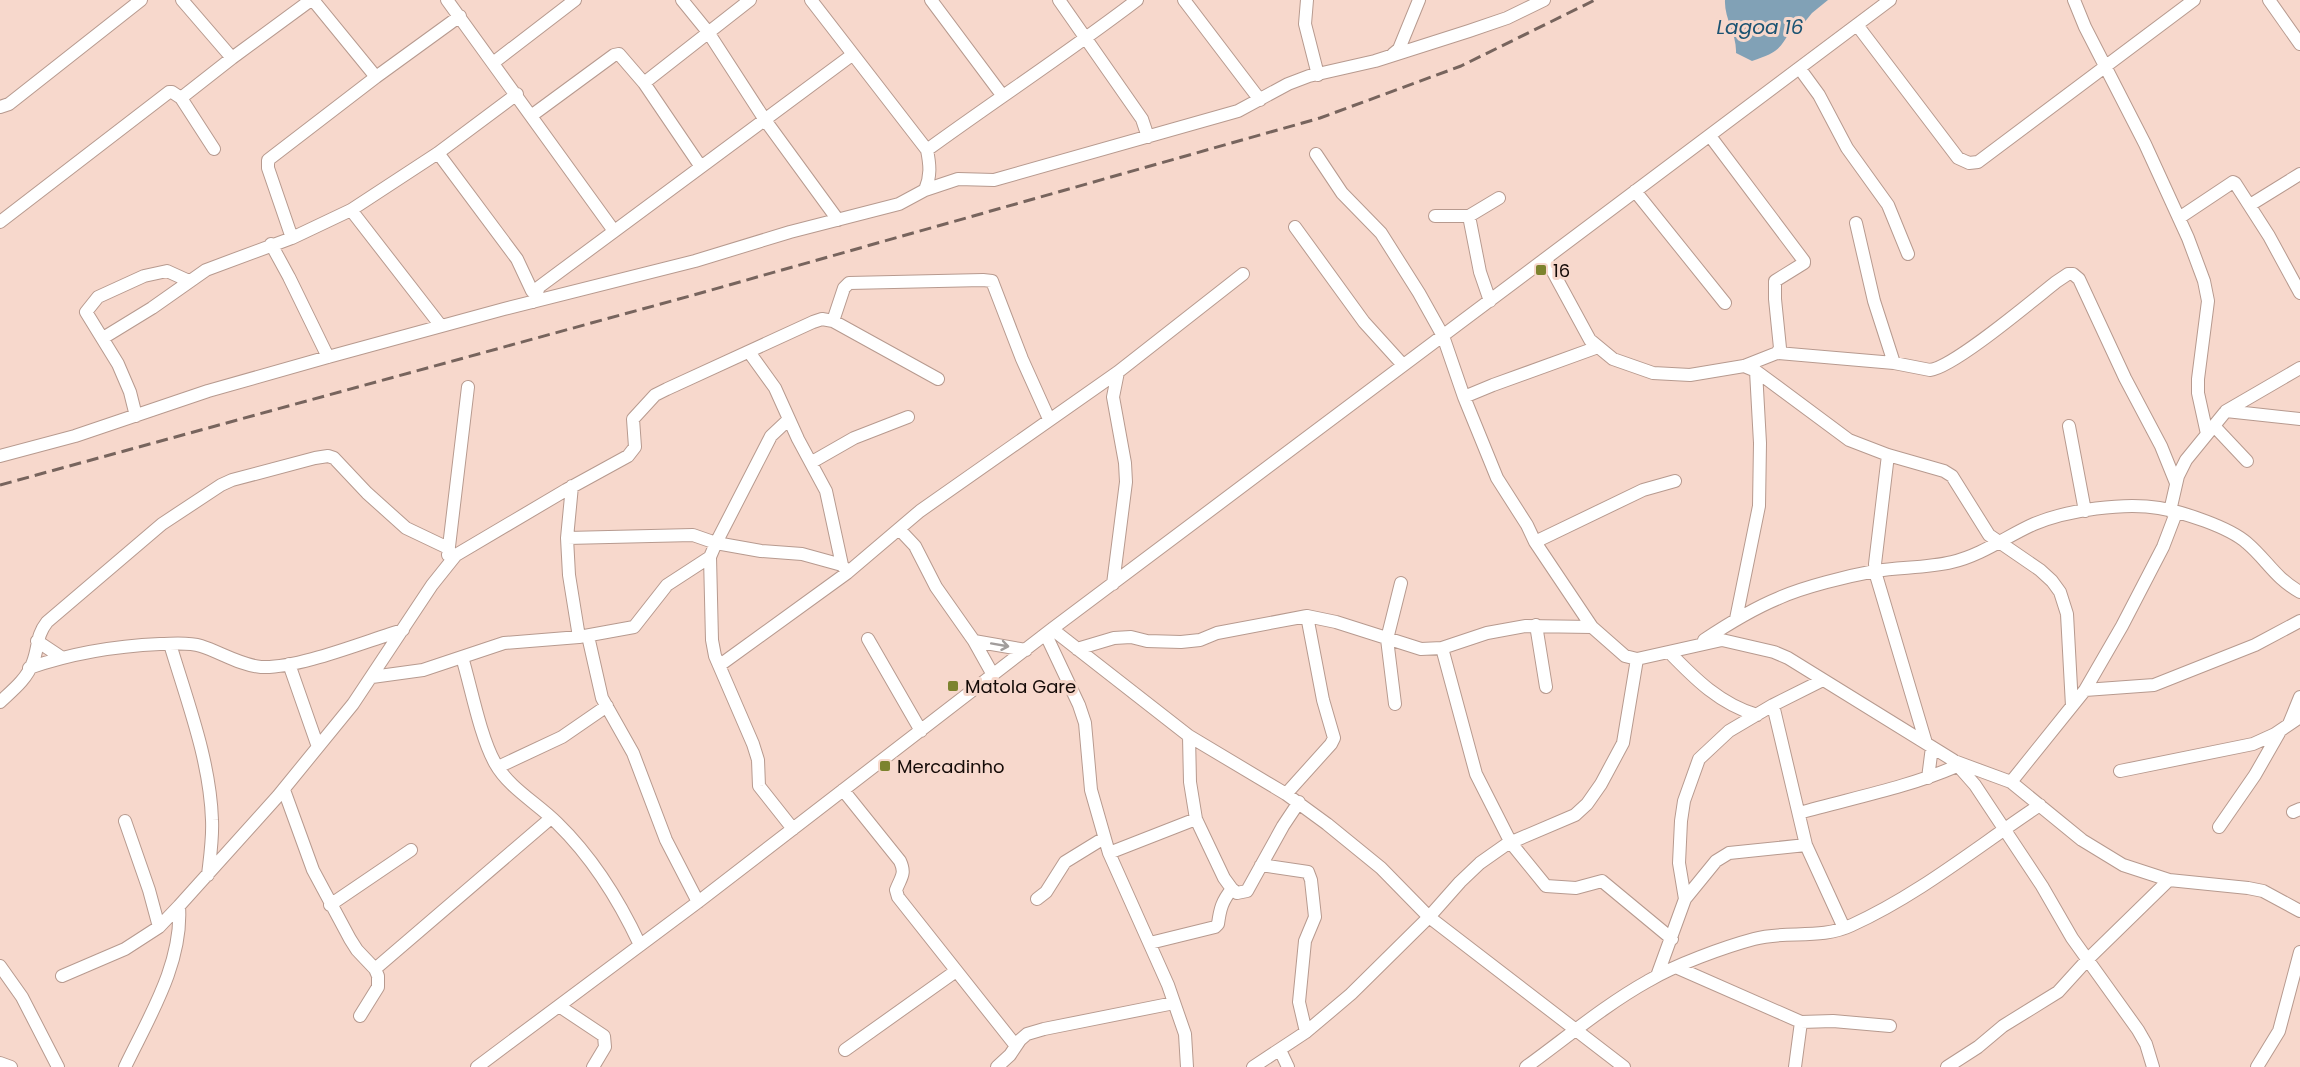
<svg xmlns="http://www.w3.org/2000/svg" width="2300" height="1067" font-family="Poppins,sans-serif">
<rect width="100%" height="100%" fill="#f7d8cc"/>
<path fill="#81a1b6" d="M1725,0h103l-16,13 -13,16 -9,2c-11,21 -16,22 -38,30l-16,-8c1,-19 -12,-34 -11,-53z"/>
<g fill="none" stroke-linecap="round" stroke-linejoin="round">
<g stroke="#b79a8f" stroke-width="14">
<path id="minor" d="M182,0l50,58
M313,0l63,77
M447,0l167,231
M682,0l26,32 57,88 73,100
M811,0l116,150c3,15 4,26 -2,40
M931,0l71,95
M1059,0l83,119 6,18
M1184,0l76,100
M1307,0l-2,24 13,51
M2074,0l11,27 60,117 43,94 16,43 4,20 -10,78v14l9,41
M2269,0l31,44
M1857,25l101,133 11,5 9,-1 216,-162
M1393,54l6,-5 20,-49
M493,63l82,-63
M1800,69l19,26 28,53 41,57 20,49
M644,83l106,-83
M181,98l51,-40 79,-58
M0,107l9,-3 132,-104
M531,116l83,-61 5,-1 25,29 57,84
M927,150c70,-51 142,-98 210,-150
M438,153l79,106 15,32
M1316,154l26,39 39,40 38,60 24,43 21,61 33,81 30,47 8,17 57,85 33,29 12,3 85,-19 52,12 14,6 165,102 22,25 67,101 30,52 66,92 8,14 7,23
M1635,191l90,112
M2250,205l50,-31
M351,210l90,116
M1435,216h34
M2179,218l54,-36 2,1 34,53 31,57
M0,222l169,-130h3l9,6 33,51
M1856,223l18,78 20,62
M1295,227l69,95 39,43
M292,238l-24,-70v-8l108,-83 84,-61
M271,244l18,33 39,80
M1546,259l44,81 23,19 40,14 37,2 54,-9 33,-13 3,-5 -5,-49v-18l29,-18v-2l-94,-125
M1490,301l-10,-29 -11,-56 30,-18
M533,302l6,-15 313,-232
M833,321l11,-33 5,-5 134,-3 9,1 30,78 27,60
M103,338l49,-30 54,-38 86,-32 59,-28 87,-57 79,-59
M749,352l26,36 23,51 28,52 16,74 4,5
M1777,353l117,10 36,7c24,-3 102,-69 126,-88l12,-8h5l6,5 46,99 36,68 15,37
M1744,366l12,5 93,69 39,15 56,16 8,5 37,59 51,35 12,11 8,11 7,22 5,92
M1464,397l29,-12 105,-38
M2226,411l74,8
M136,416l-6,-24 -12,-28 -32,-52 12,-15 46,-21 23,-5 22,10
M788,420l-17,16 -55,107 -6,14 2,83 3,16 38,88 5,16 1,26 34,43
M2069,426l16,85
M2214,426l33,35
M1888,455l-13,109 1,11 50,168
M0,456l75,-20 133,-45 120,-34 176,-48 191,-48 95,-29 109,-28 26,-14 33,-11 36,1 244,-69 50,-27 21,-8 66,-15 94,-30 38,-13 37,-18
M812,462l42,-24 54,-21
M572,486l-5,52 2,37 10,62
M2170,511l8,-35 8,-16 40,-49 74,-43
M899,529l16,17 21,41 38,54 19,34
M567,538l126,-3 23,8 45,8 41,3 40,11
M1535,542l108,-52 32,-9
M448,555l20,-168
M1113,584l13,-102 -1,-19 -12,-66 5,-25 125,-98
M1736,619l23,-113 1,-63 -4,-72
M1536,625l10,62
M1052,629l137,107 97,58 41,30 54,44 48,49 195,150
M1046,635l33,70 6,18 6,67 18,63 59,132 17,49 2,33
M588,636l14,62 31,55 33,87 32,62
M868,639l53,92
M1704,640c24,-16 48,-31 75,-42 24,-11 69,-22 96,-27 26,-4 52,-3 77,-9 30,-7 55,-26 82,-38 33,-14 91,-22 125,-16 24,4 70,19 88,35 20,17 28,35 53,49
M37,641l24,16
M974,641l52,9
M170,644c17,57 40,116 42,176 1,18 -2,37 -4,55
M1442,648l45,-15 39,-7 66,1
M1077,649l37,-11 17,-1 16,4 34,1 19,-2 17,-7 90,-17 29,6 85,27 21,-1 34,126 35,69 35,43 30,2 26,-7 70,58
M1669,652c26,27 51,52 88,63
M462,657c9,30 18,79 33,106 14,25 42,40 62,60 36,35 62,77 83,122
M289,664l29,83
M720,665l127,-92 73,-62 198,-139
M29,668c43,-15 86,-22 131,-24 13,0 28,-2 41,2 19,6 39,19 60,21 37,2 105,-26 142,-37
M372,677l51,-7 81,-27 75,-6 55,-10 33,-42 43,-28
M2085,690l69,-5 101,-40 45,-24
M0,702c13,-12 27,-23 33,-40 6,-16 3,-26 14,-40l115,-98 59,-39 11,-5 83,-22 13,-2 6,2 33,35 39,35 42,20
M1395,704l-8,-65 14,-56
M1773,705l33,140 38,83
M2289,724l11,-27
M1189,736l1,46 6,37 28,59 8,11 5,4 10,-2 36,-65 16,-24
M1954,761l57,21 71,58 41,25 46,15 79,8 15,3 37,20
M498,767l64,-30 45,-31
M2120,771l133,-27 22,-10 25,-17
M1928,778l4,-31
M2011,782l74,-92 37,-64 41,-79 13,-34
M284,790l29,80 37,69 7,11 18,19 3,7v11l-18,29
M843,790l57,71c6,13 1,16 -4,29l2,7 118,149
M1286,794l45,-50 3,-6 -11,-38 -16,-84
M2293,812l7,-3
M1799,813c53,-15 107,-25 158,-47
M125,821l24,69 10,37
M2219,827l36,-52 24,-42
M1109,853l87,-34
M1261,865l47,7 3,8 4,37 -10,24 -6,61 7,30
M1037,899l9,-7 19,-30 39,-24
M1685,899l-6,-36 2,-42 3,-20 15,-42 30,-28 44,-26 50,-25
M330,905l81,-55
M1150,943l65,-16 3,-3c2,-15 4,-23 14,-35
M0,966l22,31 36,70
M1678,968l123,54 32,-1 57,5
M375,969l176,-151
M62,976l63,-27 34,-22 20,-21 99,-110 75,-92 79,-119 24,-30 110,-65 62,-34 7,-9 -2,-28 22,-24 12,-6 146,-67 9,-3 11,2 105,58
M1657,976l28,-77 31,-38 13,-8 77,-8
M559,1006l45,30 1,11 -12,20
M845,1050l111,-79
M1280,1050l8,17
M0,1063l11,4
M125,1067c24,-50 58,-104 54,-161
M477,1067l221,-165 354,-273 838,-629
M997,1067l13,-12 10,-15 7,-6 17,-5 130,-26
M1253,1067l53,-35 45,-38 78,-77 31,-35 20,-19 27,-19 68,-29 12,-11 14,-20 22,-41 14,-84
M1526,1067c40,-29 79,-62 122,-86 27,-16 76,-34 106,-42 32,-9 67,1 98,-14 68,-31 126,-79 188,-120
M1795,1067l6,-45
M1947,1067l31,-20 25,-21 55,-34 30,-33 81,-79
M2257,1067l22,-36 21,-79"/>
</g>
<use href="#minor" stroke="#fff" stroke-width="12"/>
<path stroke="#77645d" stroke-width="3" stroke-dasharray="12 6" stroke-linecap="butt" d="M0,485l690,-189 630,-178 141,-52 134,-66"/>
</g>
<defs><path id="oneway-shaft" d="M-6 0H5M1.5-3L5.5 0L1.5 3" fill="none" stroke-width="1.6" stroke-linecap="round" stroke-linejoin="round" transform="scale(1.5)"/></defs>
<use stroke="#a19d9c" href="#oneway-shaft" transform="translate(1000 645) rotate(10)"/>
<g fill="#7c832e" stroke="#f7d8cc" stroke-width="2">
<rect x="1535" y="264" width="12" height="12" rx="3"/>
<rect x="947" y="680" width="12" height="12" rx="3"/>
<rect x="879" y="760" width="12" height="12" rx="3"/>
</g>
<g text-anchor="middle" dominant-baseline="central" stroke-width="6" stroke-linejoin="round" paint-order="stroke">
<g font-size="18" fill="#150b08" stroke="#f7d8cc" text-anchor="start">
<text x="1553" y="270">16</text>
<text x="965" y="686">Matola Gare</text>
<text x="897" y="766">Mercadinho</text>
</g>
<g font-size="20" font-style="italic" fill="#1b5372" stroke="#f7d8cc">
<text x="1760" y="27">Lagoa 16</text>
</g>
</g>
</svg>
